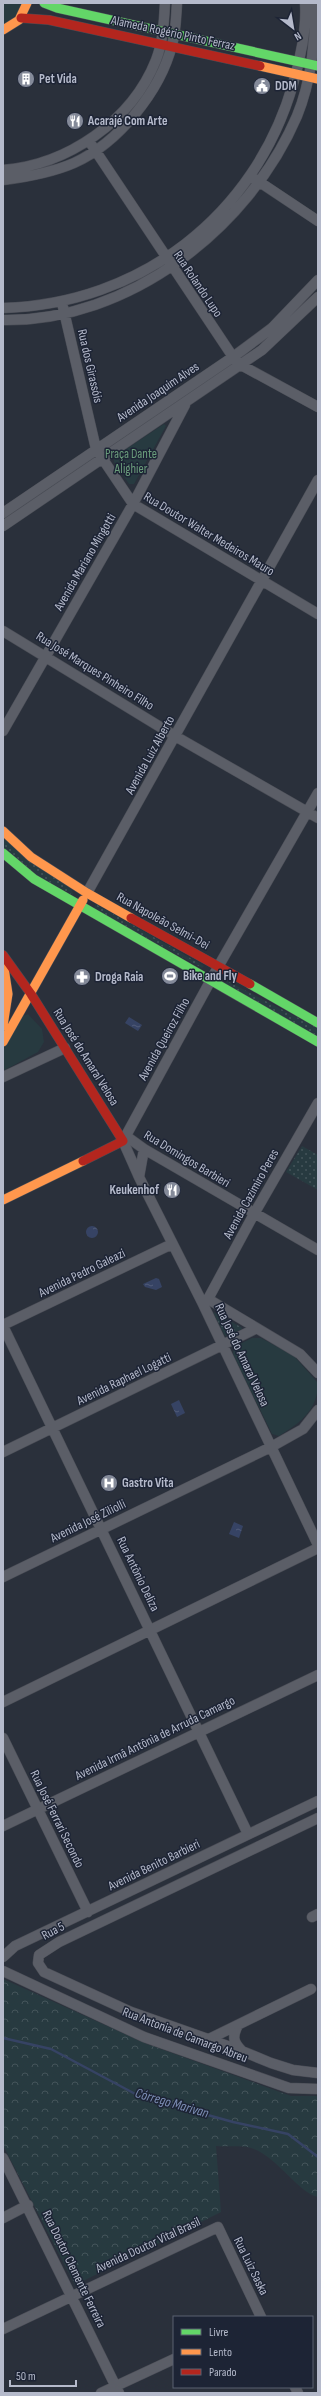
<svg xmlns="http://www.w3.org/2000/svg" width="321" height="2396" font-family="'Sofia Sans Condensed',sans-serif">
<defs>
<pattern id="grass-dots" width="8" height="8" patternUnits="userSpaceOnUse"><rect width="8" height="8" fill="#273a40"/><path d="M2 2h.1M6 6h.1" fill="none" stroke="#44545a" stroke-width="1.8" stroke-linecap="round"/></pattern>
<pattern id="forest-crowns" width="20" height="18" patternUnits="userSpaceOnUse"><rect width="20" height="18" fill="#273a40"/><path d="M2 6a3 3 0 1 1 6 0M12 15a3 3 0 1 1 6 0" fill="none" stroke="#44545a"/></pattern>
<pattern id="water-ripples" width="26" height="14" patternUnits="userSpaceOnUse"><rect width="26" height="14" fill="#364364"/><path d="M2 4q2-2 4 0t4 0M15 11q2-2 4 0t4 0" fill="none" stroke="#515c79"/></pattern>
</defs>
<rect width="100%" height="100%" fill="#2a303b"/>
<path fill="url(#grass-dots)" d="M3,837l69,53 1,5 -50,-27 -20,-21z
M96,904l108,62 -2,2 -109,-59z
M227,981l91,47v9l-93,-52z
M302,1146l16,9v35l-32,-18z
M213,1312l28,15 1,2 -17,7z"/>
<path fill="url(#forest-crowns)" d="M3,1979l144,65 144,52h27v101c-20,-4 -41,-41 -67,-49 -10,-3 -24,-1 -35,-2l5,66 -146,73 -72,-140z"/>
<path fill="#273a40" d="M3,3h18l-4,12 -14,10z
M164,424l2,2 -32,58h-5l-15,-22v-5z
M28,1014l14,15 2,13 -6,10 -35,19v-22l20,-33z
M252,1338h9l33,18 24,27c0,27 -18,40 -39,53l-7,-2 -39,-80 1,-7z"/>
<path fill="url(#water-ripples)" d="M129,1017l13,8 -4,6 -13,-8z
M86 1232a6 6 0 1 1 12 0a6 6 0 1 1-12 0Z
M156,1278l3,1 3,8 -6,3 -11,-3 -2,-3z
M179,1400l6,13 -8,4 -6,-13z
M234,1522l9,4 -4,12 -10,-4z"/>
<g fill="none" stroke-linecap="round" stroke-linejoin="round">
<path stroke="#364364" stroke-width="2.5" d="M3,2038l48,11 88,47 94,26 55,12 30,23"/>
<g stroke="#494c55" stroke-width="11">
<path id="street" d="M89,141l144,216 8,8 77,42
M3,170c64,-5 129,-49 153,-110 7,-18 8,-38 9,-57
M255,179l63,42
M3,180c24,-3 48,-7 71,-17 44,-20 86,-71 98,-118 4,-13 4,-28 5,-42
M63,307l33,142 37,55 185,110
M3,308c137,-4 252,-92 290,-224 7,-23 14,-57 12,-81
M3,320c126,2 246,-92 294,-204 14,-34 19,-77 18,-113
M3,513l230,-156 39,-29 46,-48
M3,526l259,-176 56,-53
M3,631l172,105 143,82
M3,731l130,-227 52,-99
M318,793l-100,174 -95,174 16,36 63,125 116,243
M87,893l231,-413
M3,1077l62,-29
M126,1136l18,13 174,101
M139,1177l5,-28
M208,1299l46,-85 64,-111
M202,1302l6,-3 92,55 18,19
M3,1325l169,-81
M3,1326l245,508
M3,1452l252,-123
M3,1577l268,-130 32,-18 15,-19
M3,1702l315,-154
M3,1738l85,174
M318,1818l-259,124 -20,13 -1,8 6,9 87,40 111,39 29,12 22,7 25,3
M3,1826l315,-151
M312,1917l6,-3
M3,1957l12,-11 303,-145
M3,1971l141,66 145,51 29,1
M238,2025c-6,12 -5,17 4,26
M209,2039l102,-50
M3,2158l116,235
M3,2218l25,-13
M3,2329l215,-102 43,90
M295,2387l3,6
M101,2393l73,-34"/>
</g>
<g stroke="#494c55" stroke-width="10">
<path id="fast" d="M44,3l13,5 261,58
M3,853l31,26 284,163
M250,984l68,39"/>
</g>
<g stroke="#494c55" stroke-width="10">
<path id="slow" d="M3,30l16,-10 8,-17
M260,66l58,13
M3,831l28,26 56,36 44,25
M3,961l5,33 -5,32
M3,1042l80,-142
M3,1200l80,-39"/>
</g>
<g stroke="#494c55" stroke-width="10">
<path id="jam" d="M21,18l28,2 211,46
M131,918l119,66
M3,955l28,39 92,147 -40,20"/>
</g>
<use href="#street" stroke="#5b5e67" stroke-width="10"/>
<use href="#fast" stroke="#63d668" stroke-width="9"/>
<use href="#slow" stroke="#ff974d" stroke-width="9"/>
<use href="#jam" stroke="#b3261e" stroke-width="9"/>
</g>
<defs>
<g id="building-disc" transform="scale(0.9)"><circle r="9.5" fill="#848a99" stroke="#1d2435"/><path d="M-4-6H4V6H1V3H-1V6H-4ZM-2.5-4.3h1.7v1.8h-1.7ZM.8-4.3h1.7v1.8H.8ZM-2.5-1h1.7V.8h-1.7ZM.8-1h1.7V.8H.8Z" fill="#fff"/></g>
<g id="civic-disc" transform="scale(0.9)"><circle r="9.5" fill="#848a99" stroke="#1d2435"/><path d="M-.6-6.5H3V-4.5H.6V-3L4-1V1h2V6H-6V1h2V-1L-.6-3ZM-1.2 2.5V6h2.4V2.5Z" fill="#fff"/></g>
<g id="restaurant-disc" transform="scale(0.9)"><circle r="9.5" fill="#848a99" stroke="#1d2435"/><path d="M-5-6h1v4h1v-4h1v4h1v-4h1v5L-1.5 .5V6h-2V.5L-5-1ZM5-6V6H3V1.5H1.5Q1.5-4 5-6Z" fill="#fff"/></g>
<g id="stadium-disc" transform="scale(0.9)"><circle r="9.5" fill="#848a99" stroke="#1d2435"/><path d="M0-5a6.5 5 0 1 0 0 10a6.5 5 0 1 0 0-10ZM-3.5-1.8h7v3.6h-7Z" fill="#fff"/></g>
<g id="pharmacy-disc" transform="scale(0.9)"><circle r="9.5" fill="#848a99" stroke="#1d2435"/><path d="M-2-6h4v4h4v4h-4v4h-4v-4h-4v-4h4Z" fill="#fff"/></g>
<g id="hospital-disc" transform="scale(0.9)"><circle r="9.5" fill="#848a99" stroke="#1d2435"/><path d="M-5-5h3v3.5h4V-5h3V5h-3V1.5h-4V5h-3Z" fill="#fff"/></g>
</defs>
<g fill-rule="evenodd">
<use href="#building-disc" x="26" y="79"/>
<use href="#civic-disc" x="262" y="86"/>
<use href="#restaurant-disc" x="75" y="121"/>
<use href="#stadium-disc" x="170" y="976"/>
<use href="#pharmacy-disc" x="82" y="977"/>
<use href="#restaurant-disc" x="172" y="1190"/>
<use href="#hospital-disc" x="109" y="1483"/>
</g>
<g text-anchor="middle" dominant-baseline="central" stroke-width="3" stroke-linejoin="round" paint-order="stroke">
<g font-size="13" fill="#b5bacb" stroke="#1d2435">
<text transform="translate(173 33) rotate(12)">Alameda Rogério Pinto Ferraz</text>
<text transform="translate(198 284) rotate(56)">Rua Rolando Lupo</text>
<text transform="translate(90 366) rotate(77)">Rua dos Girassóis</text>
<text transform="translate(158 392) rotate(-34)">Avenida Joaquim Alves</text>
<text transform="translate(209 534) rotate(31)">Rua Doutor Walter Medeiros Mauro</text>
<text transform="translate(85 562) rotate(-60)">Avenida Mariano Mingotti</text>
<text transform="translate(95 671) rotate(32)">Rua José Marques Pinheiro Filho</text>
<text transform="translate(150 755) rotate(-61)">Avenida Luiz Alberto</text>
<text transform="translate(163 921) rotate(29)">Rua Napoleão Selmi-Dei</text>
<text transform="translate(164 1039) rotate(-61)">Avenida Queiroz Filho</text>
<text transform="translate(86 1057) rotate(58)">Rua José do Amaral Velosa</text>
<text transform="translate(187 1159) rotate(31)">Rua Domingos Barbieri</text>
<text transform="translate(251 1194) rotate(-61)">Avenida Cazimiro Peres</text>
<text transform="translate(82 1273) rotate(-26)">Avenida Pedro Galeazi</text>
<text transform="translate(242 1355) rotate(65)">Rua José do Amaral Velosa</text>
<text transform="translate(124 1379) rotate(-26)">Avenida Raphael Logatti</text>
<text transform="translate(88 1521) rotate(-26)">Avenida José Ziliolli</text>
<text transform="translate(138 1574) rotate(64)">Rua Antônio Deliza</text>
<text transform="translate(155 1738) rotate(-26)">Avenida Irmã Antônia de Arruda Camargo</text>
<text transform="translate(57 1819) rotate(64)">Rua José Ferrari Secondo</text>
<text transform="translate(154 1865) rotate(-26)">Avenida Benito Barbieri</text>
<text transform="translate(53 1931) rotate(-28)">Rua 5</text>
<text transform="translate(185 2035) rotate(21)">Rua Antonia de Camargo Abreu</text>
<text transform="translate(148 2245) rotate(-25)">Avenida Doutor Vital Brasil</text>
<text transform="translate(251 2266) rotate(64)">Rua Luiz Saska</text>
<text transform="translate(74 2269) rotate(64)">Rua Doutor Clemente Ferreira</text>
</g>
<g font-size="13" font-weight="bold" fill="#b5bacb" stroke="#1d2435" text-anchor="start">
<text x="39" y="79">Pet Vida</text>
<text x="275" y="86">DDM</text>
<text x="88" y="121">Acarajé Com Arte</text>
<text x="183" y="976">Bike and Fly</text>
<text x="95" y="977">Droga Raia</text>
<text x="159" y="1190" text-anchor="end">Keukenhof</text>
<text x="122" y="1483">Gastro Vita</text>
</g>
<g font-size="13" fill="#6b9d7c" stroke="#1d2435">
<text x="131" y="454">Praça Dante<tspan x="131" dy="15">Alighier</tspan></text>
</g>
<g font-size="14" font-style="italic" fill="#7b8cb3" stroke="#1d2435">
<text transform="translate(172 2103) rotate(16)">Córrego Marivan</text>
</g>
</g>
<rect width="321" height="2396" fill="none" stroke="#b5bacb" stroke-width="8"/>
<rect x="173" y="2316" width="140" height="72" fill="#1d2435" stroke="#5a6071"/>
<rect x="181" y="2329" width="20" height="6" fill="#63d668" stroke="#5a6071"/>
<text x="209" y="2336" font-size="12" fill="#b5bacb">Livre</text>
<rect x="181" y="2349" width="20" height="6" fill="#ff974d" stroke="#5a6071"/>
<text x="209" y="2356" font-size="12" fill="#b5bacb">Lento</text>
<rect x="181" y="2369" width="20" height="6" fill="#b3261e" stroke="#5a6071"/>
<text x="209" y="2376" font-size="12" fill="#b5bacb">Parado</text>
<g transform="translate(293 28) rotate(149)" stroke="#1d2435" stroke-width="3" paint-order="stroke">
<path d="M0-3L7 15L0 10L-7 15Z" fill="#b5bacb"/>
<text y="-6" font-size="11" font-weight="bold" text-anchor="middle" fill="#b5bacb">N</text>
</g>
<path d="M10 2380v6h66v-6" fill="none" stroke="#b5bacb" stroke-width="2"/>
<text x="16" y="2380" font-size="12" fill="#b5bacb" stroke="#1d2435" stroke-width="3" paint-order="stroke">50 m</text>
</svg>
